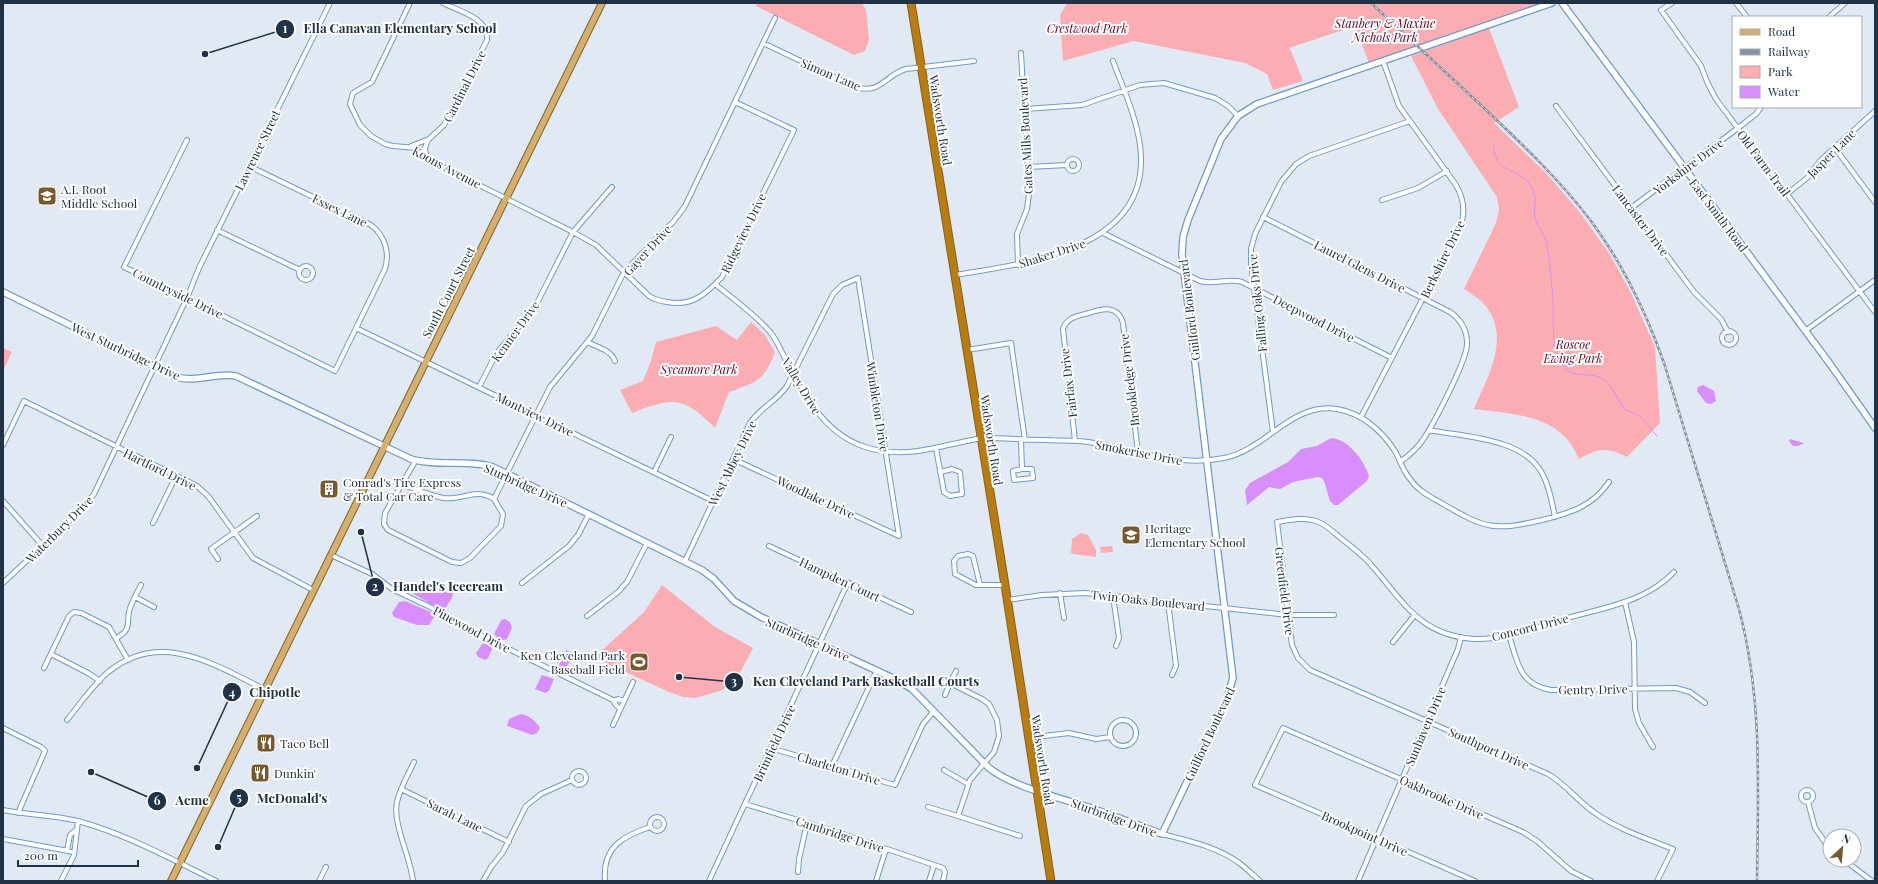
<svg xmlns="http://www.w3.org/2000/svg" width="1878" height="884" font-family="'Playfair Display',serif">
<rect width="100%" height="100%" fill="#e1eaf4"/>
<path fill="#fbadb3" d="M757,3h104l5,6 3,31 -4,11 -11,4 -98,-49z
M1067,3h482l-180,60 -14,-37 -66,22 3,5 11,28 -30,9 -6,-16 -22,-11 -111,-22 -71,20 -3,-46z
M1489,28l30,79 -25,16 52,50 32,37 31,43 22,40 24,54 5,76 -33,34c-20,-10 -28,-9 -48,2 -4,-7 -7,-15 -13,-21 -21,-24 -62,-25 -92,-29 14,-33 39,-75 8,-107 -5,-5 -12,-9 -18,-13l32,-66 3,-13 -2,-13 -59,-88 -27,-53z
M751,322l14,13 10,17c-11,29 -18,30 -46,40l-14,36c-32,-32 -42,-31 -83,-15l-12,-23 23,-9 8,-20 5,-19 60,-16 21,14z
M3,348l9,4 -9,19z
M1081,533l7,2 8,15v7l-23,-3 -2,-1 1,-14z
M1112,546l1,6 -12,1 -1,-6z
M662,585l53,42 38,21 -12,23 -10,13 -11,7 -25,7 -12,-1 -14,-5 -70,-32v-7l45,-41z"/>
<path fill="#d98efd" d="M1703,385l11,6 2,10 -5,3 -5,-1 -9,-12 1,-4z
M1331,438c17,1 33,22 38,38l-2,5 -29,24h-4l-4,-4 -6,-20 -2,-3 -5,-1 -24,5 -13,7 -11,-2 -22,18 -2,-15 5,-7 38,-21 13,-13 16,-3z
M1790,439l14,4 -6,3h-5l-4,-5z
M428,582l11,3 14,8 -1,5 -8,12 -5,-1 -25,-15v-5l6,-5z
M405,601l28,12 1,4 -5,8h-12l-23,-8 -2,-4 7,-11z
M505,619l5,3 2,6 -5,11 -3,1 -5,-1 -5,-5 7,-14z
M483,643l7,3 2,3 -4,9 -3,2 -7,-3 -2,-4z
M566,650l9,5 -10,14 -5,-2 -1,-2z
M542,675l12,4 -5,12 -4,2 -10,-4z
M521,714c8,1 16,8 19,14l-3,5 -5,2 -25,-9 2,-7z"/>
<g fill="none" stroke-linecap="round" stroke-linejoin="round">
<path stroke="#d98efd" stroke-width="1" d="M1494,146c-1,31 31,19 40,47 3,8 -1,15 1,24 1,9 9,15 11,24 4,16 5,40 7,57 1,14 -2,52 6,63 15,21 24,9 42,17 10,5 16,20 22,29 2,4 8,5 13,7 8,4 14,15 21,22"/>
<g stroke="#7199ca" stroke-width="6">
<path id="street" d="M410,3l-38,79 -19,11 -3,11 10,21 11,11 14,8 8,2 24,2 18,15 138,69 23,13 53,51c6,4 12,5 18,6 25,5 39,-8 55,-25l72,-147 -59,-28
M1672,3l-11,7 40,56 7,18 8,15 159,213
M1736,3l11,14
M1829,17l16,-14
M763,43l92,44c26,8 30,-12 51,-18l68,-8
M1556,106l138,186 27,27 7,13
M1025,109l57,-4 58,-20 24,-2 51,15 13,8 10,10
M187,140l-63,127 211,104 50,-102c5,-17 0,-33 -14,-44l-122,-59
M411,146l18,-7 15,-14 43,-85c2,-22 -28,-29 -44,-37
M1835,148l40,54
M426,154l-1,-6 3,-8
M1067 165a6 6 0 1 1 12 0a6 6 0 1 1-12 0Z
M1028,167l39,-2
M1787,194l20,-16 14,-18 54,-49
M1382,200l36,-12 29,-17
M1631,208l107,-80 18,-14 5,-7
M1263,217l187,95c10,7 17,18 17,31 1,16 -37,89 -48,102 -6,7 -12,12 -19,17
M217,230l83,40
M1103,233l97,48c14,4 28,-3 42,1l150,76
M1018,265l-1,-31 10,-25 2,-15 -8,-141
M299 273a7 7 0 1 1 14 0a7 7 0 1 1-14 0Z
M955,275c73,-12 199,-26 185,-130 -4,-29 -17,-57 -27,-84
M715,284c18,15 41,31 56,49 6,8 10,18 15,27 20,36 37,73 79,87 31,10 58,4 88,-3 10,-2 21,-5 31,-6 21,0 42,2 63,2 16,1 32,0 47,3 44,8 85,24 130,15 42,-8 67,-56 113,-49 25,4 45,22 58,42 5,9 8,20 15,28 8,12 21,18 33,25 43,25 51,27 99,16 28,-7 50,-13 67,-38
M187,298l12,-30 131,-265
M356,328l357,173
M1805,331l70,-51
M1722 338a7 7 0 1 1 14 0a7 7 0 1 1-14 0Z
M587,342c10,5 24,8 28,19
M967,350l44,-7 14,97
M479,387l17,-33 39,-47 38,-75 39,-45
M1361,417l98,-188c7,-15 5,-30 -3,-44l-57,-79 -16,-45
M1429,430c37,7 96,8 114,45 7,13 9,28 12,42
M1273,432l-22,-168v-15l4,-15 26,-52 15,-18 13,-8 101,-35
M1021,440l1,29 -9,2 1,9 19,-2 -1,-9h-10
M1075,441l-12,-112c4,-12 15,-13 26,-16 14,-5 29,-8 34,10l15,130
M3,445l21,-44 173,85 11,10 45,62 60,32
M936,448l8,44 6,4 12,-2 -2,-22 -8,-3 -12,3
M733,459l166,77
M416,460l-31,53 -1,11 4,6 64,32 9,1 9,-5 31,-32 2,-12 -9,-15 56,-112 42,-51 32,-64 50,-51 11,-15 90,-188
M654,472l17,-35
M402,484c13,5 27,11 41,14 20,3 32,-11 51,1
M3,501l40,45
M153,523l23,-47
M769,546l142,66
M331,555l41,19 20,15 38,18 30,18 155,76
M218,559l-7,-10 46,-33
M685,561l65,-138c10,-15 27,-22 37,-37l46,-92 9,-9 16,-7 41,258
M3,583l82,-77 9,-12 91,-192
M522,583l47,-37 9,-11 11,-21
M980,585h-4l-21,-11 -1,-13 4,-5 10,-2 5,2 7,29h25
M1060,593l4,25
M1113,596l6,42 -3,8
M135,597l19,10
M1007,600l35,-5 43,-2 203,22h46
M1168,602l8,64 -4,9
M1625,602l9,40 1,67 4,14 14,24
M587,616l31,-24 9,-10 20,-39
M1509,635c8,26 10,50 42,55l125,-2 14,4 15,11
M117,638c17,-11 8,-16 13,-30 3,-8 7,-16 11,-23
M1393,642l21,-26
M51,654l37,19 12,8
M44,668l25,-52 5,-4 7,1 28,14 19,33
M956,671l-6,12 32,16 7,5 8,16 2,16 -5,16 -24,28 -12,36 62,20
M945,695l5,-12
M620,709l-5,-5 -1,-3 4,-2 6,2
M67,720c13,-16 25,-34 40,-47 53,-44 106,-9 157,16
M1110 733a13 13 0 1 1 26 0a13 13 0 1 1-26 0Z
M613,725l20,-43
M3,728l38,19 4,4 -27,62
M1028,738l41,-5 27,6 15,-2
M771,748l124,37 28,-61 11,-13
M832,766l45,-96
M944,770l24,14
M572 778a7 7 0 1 1 14 0a7 7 0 1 1-14 0Z
M401,789l108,53
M1801 796a6 6 0 1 1 12 0a6 6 0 1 1-12 0Z
M1808,802l7,26 15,21
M745,804l92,28 106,36 2,4 -2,9
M928,807l30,9
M3,810c25,5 51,5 75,11 48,13 93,38 138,60
M650 824a7 7 0 1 1 14 0a7 7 0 1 1-14 0Z
M1162,834c27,7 53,12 76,28 8,6 15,13 22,19
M3,839l71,13
M67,851l3,-16 7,-6
M1844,860l28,21
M798,872l1,-13 8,-36
M61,881l13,-26 4,-34
M319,881l7,-14
M413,881c-2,-23 -21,-58 -16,-79 3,-14 11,-27 17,-40
M483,881l8,-14 12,-15 23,-46 15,-12 31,-14
M605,881c-3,-34 18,-45 45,-54
M709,881l139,-299
M876,881l10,-32
M929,881l5,-16
M1358,881l100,-232 3,-12
M1475,881l-220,-96 28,-57 240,104 14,9 34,30 20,10
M1657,881l16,-32c-25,-10 -53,-19 -75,-34 -19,-12 -31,-30 -50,-41l-238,-104 -12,-12 -6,-13 -15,-123c13,-2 26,-5 39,-1 10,3 18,12 27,19 10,8 21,16 29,26 32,36 47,69 102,73 32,1 66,-13 97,-22 36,-10 76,-16 103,-45"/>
</g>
<g stroke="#7199ca" stroke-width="8">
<path id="secondary" d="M1562,3l268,361 45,64
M3,292l173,85c20,6 40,-5 60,-1l175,83c26,8 56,0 82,8l209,103 12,9 20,22 27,16 136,63 15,9 77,79c26,20 69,29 102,40 24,8 47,17 71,26l65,-136 6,-20 -51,-423 1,-18 5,-17 33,-81 17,-23 19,-12 295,-101"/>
</g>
<g stroke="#836223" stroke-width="8">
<path id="primary" d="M171,881l431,-878"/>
</g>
<g stroke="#836223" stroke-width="9">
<path id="highway" d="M911,3l94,582 46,296"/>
</g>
<use href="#street" stroke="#fff" stroke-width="4"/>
<use href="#secondary" stroke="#fff" stroke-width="5.5"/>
<use href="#primary" stroke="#d4b070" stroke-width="6"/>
<use href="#highway" stroke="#b87c10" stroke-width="7"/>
<g stroke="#8591a0" stroke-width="2.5">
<path id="rail" d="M1371,3c38,35 75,70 113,105 38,36 75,71 107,113 32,43 56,93 74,145l74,243c24,91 19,179 18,272"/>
</g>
<use href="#rail" stroke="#fff" stroke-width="1" stroke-dasharray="3" stroke-linecap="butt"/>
</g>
<defs>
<g id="school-square" transform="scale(1)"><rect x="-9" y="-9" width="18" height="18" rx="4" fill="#78592e" stroke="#fff"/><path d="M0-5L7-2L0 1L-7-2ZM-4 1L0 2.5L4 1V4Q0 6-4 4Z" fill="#fff"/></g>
<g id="building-square" transform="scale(1)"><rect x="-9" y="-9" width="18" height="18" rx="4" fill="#78592e" stroke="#fff"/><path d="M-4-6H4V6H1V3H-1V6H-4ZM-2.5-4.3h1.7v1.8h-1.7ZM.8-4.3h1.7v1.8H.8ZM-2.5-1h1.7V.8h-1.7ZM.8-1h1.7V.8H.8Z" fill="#fff"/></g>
<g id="stadium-square" transform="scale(1)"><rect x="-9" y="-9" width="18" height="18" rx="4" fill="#78592e" stroke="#fff"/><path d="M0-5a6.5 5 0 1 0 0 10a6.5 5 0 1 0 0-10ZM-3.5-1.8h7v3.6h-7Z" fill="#fff"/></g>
<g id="restaurant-square" transform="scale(1)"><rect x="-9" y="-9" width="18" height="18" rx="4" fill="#78592e" stroke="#fff"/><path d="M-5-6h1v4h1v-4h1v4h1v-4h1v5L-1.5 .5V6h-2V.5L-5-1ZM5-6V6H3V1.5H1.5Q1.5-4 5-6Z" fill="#fff"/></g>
</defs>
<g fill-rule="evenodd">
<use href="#school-square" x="47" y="196"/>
<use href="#building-square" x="329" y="489"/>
<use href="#school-square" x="1131" y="535"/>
<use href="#stadium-square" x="639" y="662"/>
<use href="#restaurant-square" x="266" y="743"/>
<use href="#restaurant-square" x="260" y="773"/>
</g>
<g text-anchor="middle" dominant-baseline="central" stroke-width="4" stroke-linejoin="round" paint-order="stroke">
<g font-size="12" font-style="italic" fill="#5f051d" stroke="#fff">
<text x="1385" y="23">Stanbery &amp; Maxine<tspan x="1385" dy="14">Nichols Park</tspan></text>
<text x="1087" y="28">Crestwood Park</text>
<text x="1573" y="344">Roscoe<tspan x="1573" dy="14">Ewing Park</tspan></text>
<text x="699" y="369">Sycamore Park</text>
</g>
<g font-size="12" fill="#213146" stroke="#fff">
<text transform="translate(831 74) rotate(23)">Simon Lane</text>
<text transform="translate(464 86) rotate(-63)">Cardinal Drive</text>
<text transform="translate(941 120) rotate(81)">Wadsworth Road</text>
<text transform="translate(1025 136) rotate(-93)">Gates Mills Boulevard</text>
<text transform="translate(257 150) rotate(-64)">Lawrence Street</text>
<text transform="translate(1831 153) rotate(-45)">Jasper Lane</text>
<text transform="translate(1764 163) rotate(53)">Old Farm Trail</text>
<text transform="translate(1688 166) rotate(-37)">Yorkshire Drive</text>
<text transform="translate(447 167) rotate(28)">Koons Avenue</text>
<text transform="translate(340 210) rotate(26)">Essex Lane</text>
<text transform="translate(1719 215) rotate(53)">East Smith Road</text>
<text transform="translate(1641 220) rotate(53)">Lancaster Drive</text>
<text transform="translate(743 233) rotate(-64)">Ridgeview Drive</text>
<text transform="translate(647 250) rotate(-47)">Gayer Drive</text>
<text transform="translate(1052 253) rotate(-18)">Shaker Drive</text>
<text transform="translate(1442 259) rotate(-64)">Berkshire Drive</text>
<text transform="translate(1360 266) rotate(27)">Laurel Glens Drive</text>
<text transform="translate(448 292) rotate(-63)">South Court Street</text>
<text transform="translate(178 293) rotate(26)">Countryside Drive</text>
<text transform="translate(1257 303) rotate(-96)">Falling Oaks Drive</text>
<text transform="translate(1189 310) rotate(-97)">Guilford Boulevard</text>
<text transform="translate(1314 318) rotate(27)">Deepwood Drive</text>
<text transform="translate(515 331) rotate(-54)">Kenner Drive</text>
<text transform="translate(126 351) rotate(25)">West Sturbridge Drive</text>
<text transform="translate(1129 380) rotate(-97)">Brookledge Drive</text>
<text transform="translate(1068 383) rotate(-97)">Fairfax Drive</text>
<text transform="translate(802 386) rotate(59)">Valley Drive</text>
<text transform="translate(878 407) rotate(81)">Wimbleton Drive</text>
<text transform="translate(535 414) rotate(26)">Montview Drive</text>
<text transform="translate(992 440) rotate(81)">Wadsworth Road</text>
<text transform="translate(1139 452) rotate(11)">Smokerise Drive</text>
<text transform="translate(732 463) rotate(-64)">West Abbey Drive</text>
<text transform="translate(160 469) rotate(26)">Hartford Drive</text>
<text transform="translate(526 485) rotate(24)">Sturbridge Drive</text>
<text transform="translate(816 497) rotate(25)">Woodlake Drive</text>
<text transform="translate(59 529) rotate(-45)">Waterbury Drive</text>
<text transform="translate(840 579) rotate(25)">Hampden Court</text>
<text transform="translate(1285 591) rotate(83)">Greenfield Drive</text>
<text transform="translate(1148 600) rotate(6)">Twin Oaks Boulevard</text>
<text transform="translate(1530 627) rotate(-14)">Concord Drive</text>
<text transform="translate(472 629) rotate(28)">Pinewood Drive</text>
<text transform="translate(808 639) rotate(24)">Sturbridge Drive</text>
<text transform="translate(1593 689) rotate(-1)">Gentry Drive</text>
<text transform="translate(1425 726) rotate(-67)">Sunhaven Drive</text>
<text transform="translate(1209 734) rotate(-65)">Guilford Boulevard</text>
<text transform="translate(774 743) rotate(-65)">Brimfield Drive</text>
<text transform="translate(1489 748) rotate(24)">Southport Drive</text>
<text transform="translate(1043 760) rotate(81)">Wadsworth Road</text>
<text transform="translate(839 768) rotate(17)">Charleton Drive</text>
<text transform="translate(1442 797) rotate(24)">Oakbrooke Drive</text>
<text transform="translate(455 815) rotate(26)">Sarah Lane</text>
<text transform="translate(1114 817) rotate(20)">Sturbridge Drive</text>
<text transform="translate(1365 833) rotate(24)">Brookpoint Drive</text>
<text transform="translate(840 834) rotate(18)">Cambridge Drive</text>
</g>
<g font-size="12" fill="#213146" stroke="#fff" text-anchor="start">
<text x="61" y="189">A.I. Root<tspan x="61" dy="14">Middle School</tspan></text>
<text x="343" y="482">Conrad's Tire Express<tspan x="343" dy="14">&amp; Total Car Care</tspan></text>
<text x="1145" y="528">Heritage<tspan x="1145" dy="14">Elementary School</tspan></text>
<text x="625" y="655" text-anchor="end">Ken Cleveland Park<tspan x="625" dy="14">Baseball Field</tspan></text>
<text x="280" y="743">Taco Bell</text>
<text x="274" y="773">Dunkin'</text>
</g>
</g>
<path fill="none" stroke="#213146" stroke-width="1.5" d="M205 54L285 29M361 532L375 587M679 677L734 682M197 768L232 692M218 847L239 798M91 772L157 801"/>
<g fill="#213146" stroke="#fff" stroke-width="1.5">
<circle cx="205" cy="54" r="4"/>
<circle cx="361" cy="532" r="4"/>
<circle cx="679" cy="677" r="4"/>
<circle cx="197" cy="768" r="4"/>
<circle cx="218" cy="847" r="4"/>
<circle cx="91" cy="772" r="4"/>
<circle cx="285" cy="29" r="10"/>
<circle cx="375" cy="587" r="10"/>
<circle cx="734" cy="682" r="10"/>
<circle cx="232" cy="692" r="10"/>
<circle cx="239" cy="798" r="10"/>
<circle cx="157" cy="801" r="10"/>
</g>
<g font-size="12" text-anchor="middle" font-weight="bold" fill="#fff">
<text x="285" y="33">1</text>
<text x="375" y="591">2</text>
<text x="734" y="686">3</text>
<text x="232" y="697">4</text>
<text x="239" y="802">5</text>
<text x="157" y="805">6</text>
</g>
<g font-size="13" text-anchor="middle" font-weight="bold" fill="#213146" stroke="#fff" stroke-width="4" stroke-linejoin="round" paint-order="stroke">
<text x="400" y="33">Ella Canavan Elementary School</text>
<text x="448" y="591">Handel's Icecream</text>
<text x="866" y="686">Ken Cleveland Park Basketball Courts</text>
<text x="275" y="697">Chipotle</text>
<text x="292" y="803">McDonald's</text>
<text x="192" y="805">Acme</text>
</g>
<rect width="1878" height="884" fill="none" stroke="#213146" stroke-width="8"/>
<rect x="1732" y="16" width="130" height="92" fill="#ffffff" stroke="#a6adb5"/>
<rect x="1740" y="29" width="20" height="6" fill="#d4b070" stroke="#a6adb5"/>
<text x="1768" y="36" font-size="12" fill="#213146">Road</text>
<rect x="1740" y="49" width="20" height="6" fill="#8591a0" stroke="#a6adb5"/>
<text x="1768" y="56" font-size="12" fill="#213146">Railway</text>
<rect x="1740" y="66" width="20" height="12" fill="#fbadb3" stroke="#a6adb5"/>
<text x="1768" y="76" font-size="12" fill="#213146">Park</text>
<rect x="1740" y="86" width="20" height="12" fill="#d98efd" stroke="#a6adb5"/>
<text x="1768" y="96" font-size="12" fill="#213146">Water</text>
<g transform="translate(1842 848) rotate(26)"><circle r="19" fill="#ffffff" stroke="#a6adb5"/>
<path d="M0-3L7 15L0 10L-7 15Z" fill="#78592e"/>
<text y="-6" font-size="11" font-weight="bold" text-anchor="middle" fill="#213146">N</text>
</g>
<path d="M18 860v6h120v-6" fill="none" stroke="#213146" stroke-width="2"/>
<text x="24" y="860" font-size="12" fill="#213146" stroke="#ffffff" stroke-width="3" paint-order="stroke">200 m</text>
</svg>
